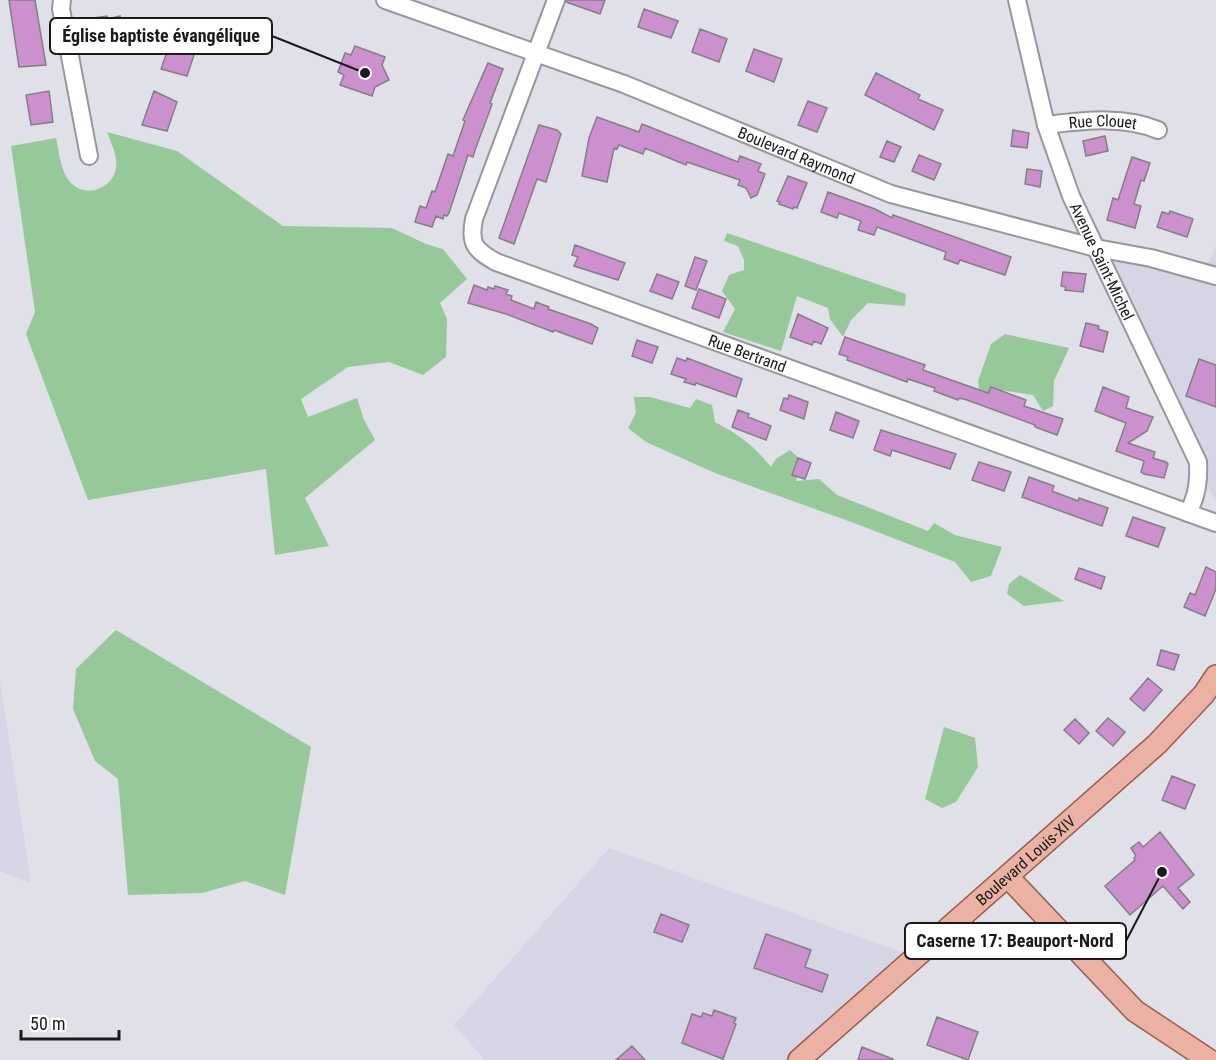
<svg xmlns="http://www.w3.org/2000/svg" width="1216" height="1060" font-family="'Roboto Condensed',sans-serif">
<rect width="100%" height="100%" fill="#e0e0e8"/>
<path fill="#d6d5e5" d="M1216,245v257l-52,-101 -68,-153 109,25z
M0,680l31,203 -31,-12z
M609,848l307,109 -118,103h-313l-31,-35z"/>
<path fill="#96c89a" d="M107,132l70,19 106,75 109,2 34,16 17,5 24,30 -27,24 7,16 -1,38 -23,18 -34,-13 -41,5 -47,32 7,18 49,-19 7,22 11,20 -70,58 24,48 -54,9 -9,-86 -178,31 -62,-166 9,-22 -24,-166 45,-8c3,14 5,34 14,44 15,17 43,7 46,-14 2,-12 -5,-25 -9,-36z
M727,233l179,61 -1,12 -37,-3 -17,17 -8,17 -13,-18 -2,-11 -31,-12 -16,55 -58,-19 12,-23 -13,-18 7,-16 15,-5v-10l-6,-14 -14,-5z
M1005,334l64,14 -15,33 -1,25 -10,5 -10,-16 -32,-5 -21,12 -2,-21 13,-37z
M634,397h16l40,11 6,-9 16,6 3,17c26,14 38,23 56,45l5,-8 14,-9 11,10 -5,21 23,-2 18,16 91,36 6,-8 21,12 47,12 -11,29 -20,6 -16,-20 -101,-39 -139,-50 -69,-31 -18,-14 8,-15z
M1020,575l44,26 -40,5 -17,-12 2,-10z
M116,630l195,117 -26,148 -40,-14 -43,12 -74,2 -10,-116 -23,-18 -22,-52 3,-40z
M944,727l31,11 3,29 -22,35 -14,6 -17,-9z"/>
<path fill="#cc90ce" stroke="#847e84" stroke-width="1.5" d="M9,0h26l11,65 -27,2z
M566,0h39l-5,14 -34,-12z
M644,9l34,12 -7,17 -33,-11z
M107,16l1,3 12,-3 5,31 -25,7 -6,-36z
M700,29l27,10 -8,23 -27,-10z
M173,35l24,11 -10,30 -26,-7z
M355,46l30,11 -3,8 7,15 -14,7 -3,9 -32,-11 4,-10 -6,-3 7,-19 6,2z
M754,49l28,10 -8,23 -28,-11z
M488,63l15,6 -13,34 2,1 -2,6 -15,40 -2,7 -5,-2 -19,58 -2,3 -3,-1 -1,4 -7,-3 -4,11 -17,-5 5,-16 6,2 6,-17 3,1 13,-38 5,2 12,-35 -2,-1z
M876,73l44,22 -2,4 25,11 -9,20 -69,-35z
M49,91l4,31 -22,3 -5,-30z
M154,91l23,11 -10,29 -25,-6z
M808,101l19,7 -10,24 -19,-7z
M597,117l42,15 3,-8 96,38 2,-6 21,8 -3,7 7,3 -8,21 -6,3 -5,-10 -8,-3 2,-5 -53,-18 -1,3 -41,-17 -2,6 -24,-9 -2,4 -3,-1 -7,34 -25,-6 7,-38z
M539,125l18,5 4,4 -15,48 -9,-3 -23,65 -15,-6z
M1013,130l16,3 -2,15 -16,-2z
M1105,136l3,15 -22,5 -3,-15z
M887,141l14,6 -7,15 -14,-5z
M919,155l22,9 -7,16 -22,-9z
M1132,157l18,6 -6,18 -3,-1 -7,24 7,2 -6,22 -28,-8 6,-22 5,2z
M1027,169l15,2 -2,16 -15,-3z
M788,176l19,7 -10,25 -3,-1 -1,2 -14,-5 1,-2 -3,-1z
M828,192l47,17 17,9 1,-3 3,1 115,41 -6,18 -45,-15 -2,4 -14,-5 2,-7 -69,-25 -3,8 -16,-5 3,-9 -22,-8 -2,5 -16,-6z
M1170,211l23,8 -6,18 -30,-10 5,-15 7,2z
M575,245l50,18 -7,17 -44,-14 4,-9 -6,-2z
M695,257l12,4 -11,29 -11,-4z
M1063,272l23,2 -3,18 -18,-2 1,-3 -5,-1z
M657,274l22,8 -7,17 -22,-8z
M474,285l13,5 1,-3 6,2 1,-3 13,4 -2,4 6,2 -1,4 23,9 2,-7 13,5 -1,2 43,15 7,4 -6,16 -38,-14 -1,2 -47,-18 -38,-11z
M699,289l27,10 -7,19 -27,-10z
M798,314l30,14 -7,16 -7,-3 -2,4 -22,-8z
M1086,323l13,3 -1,3 10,3 -5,20 -23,-6z
M845,337l80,28 -2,5 65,23 3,-6 35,13 -2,6 39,13 -6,16 -22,-8v-2l-68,-25 -8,-2 -1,2 -24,-9 1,-3 -27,-9 -1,3 -60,-22 1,-3 -9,-3z
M637,340l21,7 -6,16 -20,-7z
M677,358l9,3 1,-3 55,21 -6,18 -40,-14 -1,2 -11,-3 2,-3 -15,-5z
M1199,359l17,6v42l-30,-11z
M1103,387l26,10 -3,11 27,9 -6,14 -19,12 27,9 -2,6 13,4 2,2 -4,14 -20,-4 -3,-2 3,-11 -28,-10 10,-28 -31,-12z
M789,395l19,7 -4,17 -24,-9 4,-12 4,1z
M738,410l11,4 -1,3 23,9 -5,14 -34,-13z
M836,412l23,9 -6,17 -23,-8z
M881,430l75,24 -6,15 -58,-19 -2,6 -16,-6z
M798,458l13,5 -6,16 -13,-4z
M979,462l32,10 -7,19 -32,-11z
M1029,477l25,9 -2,5 26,10 1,-3 29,10 -6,18 -80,-29z
M1133,517l32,11 -7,19 -32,-11z
M1206,567l10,5v17l-11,27 -21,-9 6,-14 5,2z
M1079,568l26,9 -4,12 -26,-10z
M1161,650l18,5 -5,15 -17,-5z
M1148,678l14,12 -18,21 -14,-12z
M1108,718l17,14 -12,14 -17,-15z
M1075,719l14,14 -10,11 -15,-14z
M1172,776l23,9 -10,24 -23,-9z
M1160,832l34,43 -16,13 12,14 -7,7 -20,-23 -33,29 -25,-29 30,-26 -1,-2 2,-2 -5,-8 8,-6 4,5z
M661,914l28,11 -7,17 -28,-10z
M766,934l45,16 -6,17 23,8 -6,17 -68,-24z
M714,1010l22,8 -2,5 2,1 -13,35 -41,-16 10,-29 9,3 2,-4 9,3z
M937,1017l41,15 -10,28 -41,-15z
M632,1046l13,14h-29z
M862,1047l31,12v1h-35z"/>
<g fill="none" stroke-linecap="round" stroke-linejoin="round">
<g stroke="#96969d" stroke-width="20">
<g id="minor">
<path d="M62,0l-1,9 28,147"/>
<path id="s1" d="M385,0l239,84 267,110 205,54 55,10 65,18"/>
<path id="s2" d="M556,0l-82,219c-5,25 1,31 22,43l720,261"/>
<path id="s3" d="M1017,0l29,125 25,71 127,266c1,19 -1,34 -10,51"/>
<path id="s4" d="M1046,125c36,-4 77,-10 112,5"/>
</g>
</g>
<g stroke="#995c4c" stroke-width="24">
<g id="major">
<path d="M1008,877l127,134 74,49"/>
<path id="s5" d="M799,1060l358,-316 47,-50 12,-18"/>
</g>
</g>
<use href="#minor" stroke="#fff" stroke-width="16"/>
<use href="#major" stroke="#ebb2a3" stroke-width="21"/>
</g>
<g text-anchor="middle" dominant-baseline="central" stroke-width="6" stroke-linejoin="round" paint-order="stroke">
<g font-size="16" fill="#1a1a1d" stroke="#fff">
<text stroke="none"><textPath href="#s4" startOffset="57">Rue Clouet</textPath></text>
<text stroke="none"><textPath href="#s1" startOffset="440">Boulevard Raymond</textPath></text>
<text stroke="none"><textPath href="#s3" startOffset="276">Avenue Saint-Michel</textPath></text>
<text stroke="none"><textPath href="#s2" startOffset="555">Rue Bertrand</textPath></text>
<text stroke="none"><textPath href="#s5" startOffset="302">Boulevard Louis-XIV</textPath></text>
</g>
</g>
<path fill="none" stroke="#1a1a1d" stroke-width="2" d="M365 73L272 36M1162 872L1126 941"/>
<g fill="#1a1a1d" stroke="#fff" stroke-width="2">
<circle cx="365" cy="73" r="6"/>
<circle cx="1162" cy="872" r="6"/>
</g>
<g fill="#fff" stroke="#1a1a1d" stroke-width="2">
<rect x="50" y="18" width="222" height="36" rx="6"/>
<rect x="905" y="923" width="221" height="36" rx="6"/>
</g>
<g font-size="18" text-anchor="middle" font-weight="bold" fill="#1a1a1d">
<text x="161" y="42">Église baptiste évangélique</text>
<text x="1015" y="947">Caserne 17: Beauport-Nord</text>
</g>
<path d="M21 1030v9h98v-9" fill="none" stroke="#1a1a1d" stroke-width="3"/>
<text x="30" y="1030" font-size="18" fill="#1a1a1d" stroke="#ffffff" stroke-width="4.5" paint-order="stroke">50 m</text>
</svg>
